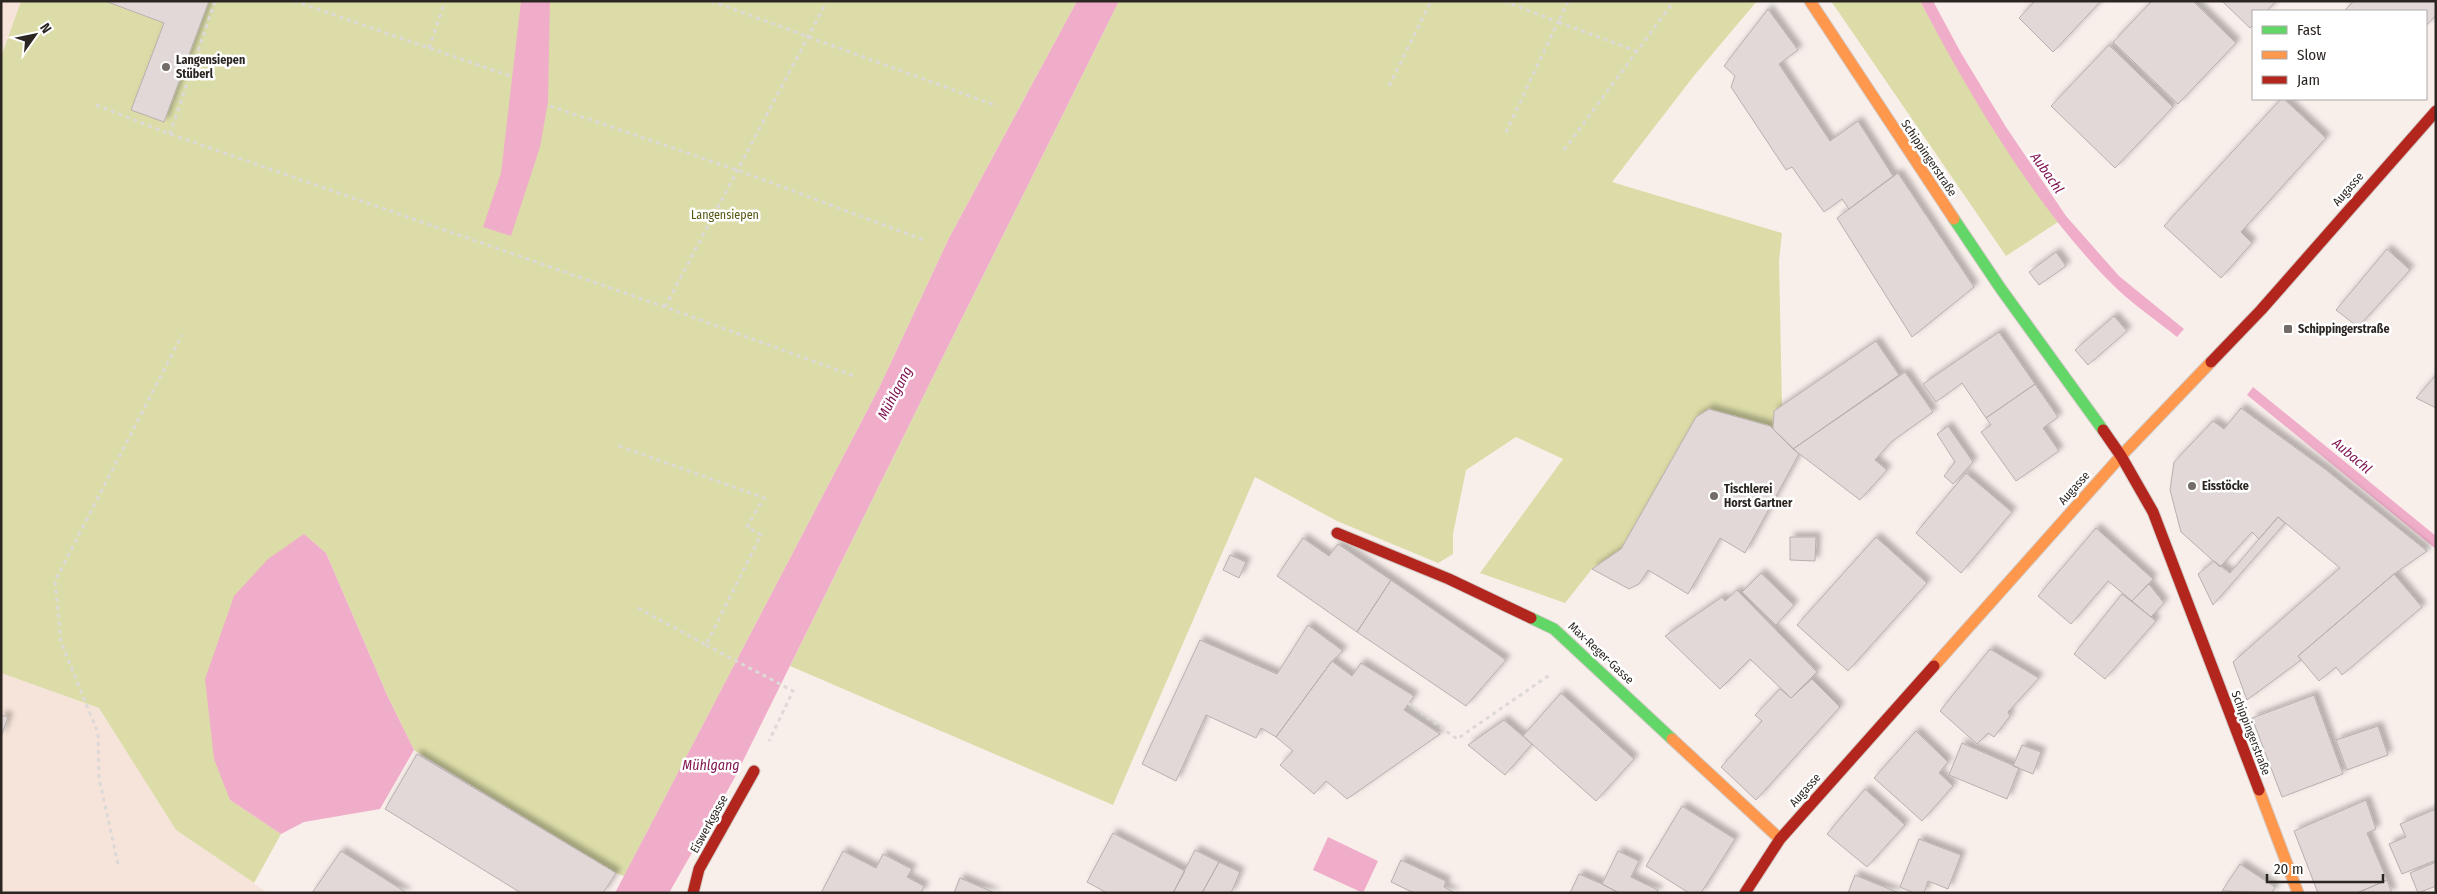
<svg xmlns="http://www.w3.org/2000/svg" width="2437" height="894" font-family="'Fira Sans Condensed',sans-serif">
<defs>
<filter id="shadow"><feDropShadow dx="4.5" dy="-4.5" stdDeviation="2.5" flood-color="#0004"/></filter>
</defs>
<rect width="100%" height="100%" fill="#f8efeb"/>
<path fill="#f6e4da" d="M1,1h20l-20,56z
M1,673l98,35 77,122 92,63h-267z"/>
<path fill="#dcdca8" d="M21,1h1056l-128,237 -70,150 -255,488 -8,-3 -202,-123 -27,-55 -61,-142 -22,-19 -74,266 51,34 -27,49 -78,-53 -77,-122 -98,-35v-616z
M1119,1h638l-64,76 -81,105 170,51 -3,28 3,145 -8,5 -1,18 -3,-3 -61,-17 -13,8 -75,132 -29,20 -27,34 -85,-30 83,-114 -47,-22 -50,33 -13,64v20l-15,9 -101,-42 -82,-44 -142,328 -323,-139z
M1831,1h89c41,77 88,149 138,221l-52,34z"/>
<path fill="#f0adc9" d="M521,1h29l-2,101 -8,45 -29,89 -28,-9 18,-54z
M1077,1h42l-385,778 -65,114h-54l264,-505 70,-150z
M1920,1h13l28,52 45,74 60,89 53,60 65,53 -7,8c-21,-17 -46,-34 -65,-53 -76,-76 -142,-188 -192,-283z
M2253,387l183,149v13l-189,-154z
M304,534l22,19 61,142 27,55 -34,59 -76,13 -23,12 -51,-34 -16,-41 -9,-80 29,-83 34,-37z
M1328,837l50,24 -15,32 -50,-23z"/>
<path fill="#e1d8d7" stroke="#b7b0ae" filter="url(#shadow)" d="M105,1h104l-45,121 -33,-12 33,-87z
M2035,1h66l-48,51 -34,-34z
M2152,1h41l43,42 -58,61 -65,-62z
M2222,1h54l-9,10h-14v14l-3,3z
M2354,1h82v14l-10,11v-15h-82z
M1768,9l30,41 -19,14 51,77 28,-20 35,55 -44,33 -7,-10 -18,13 -32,-45 -6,3 -55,-83 4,-11 -11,-10z
M2109,45l64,62 -58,61 -64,-62z
M2281,99h3l42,39 -85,94 11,11 -31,35 -57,-52z
M1898,173l76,114 -62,50 -75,-119z
M2387,249l23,21 -52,57 -22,-17z
M2056,252l10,14 -27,19 -10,-13z
M2114,316l13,15 -39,34 -13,-15z
M1999,332l36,52 -49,34 -24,-35 -26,19 -13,-18z
M1876,341l23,34 -106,74 -20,-20 1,-18z
M1905,372l28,40 -42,30 -16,18 12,10 -27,30 -67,-51z
M2436,375v33l-20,-10z
M2035,384l23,33 -15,11 16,23 -43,30 -35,-49 10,-7 -5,-7z
M2241,408l84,61 102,82 -33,23 -96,82 3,4 -54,40 -14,-38 107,-94 -62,-51 -19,22 -7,-7 -32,35 -39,-35 -11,-42 4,-28 39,-41 11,8z
M1709,409l61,17 29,28 -54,99 -25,-15 -32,56 -40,-24 -9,14 -10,5 -37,-20 29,-20 75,-132z
M1948,426l25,36 -20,22 -9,-8 11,-14 -18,-28z
M1966,473l46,39 -51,61 -45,-40z
M2278,517l7,6 -72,82 -15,-31 16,-13 16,12z
M2096,528l57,51 -21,22 -24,-20 -37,43 -33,-28z
M1790,537h26l-1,24 -25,-1z
M1876,537l51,46 -79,88 -51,-46z
M1303,538l26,18 9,-12 53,36 -34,52 -80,-56z
M1230,555l16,7 -7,16 -16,-8z
M1761,573l33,32 -18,20 -34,-33z
M2394,574l28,33 -80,68 -6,-8 -17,14 -21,-25z
M1391,580l115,80 -40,46 -109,-74z
M2149,584l15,19 -13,14 -19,-16z
M1737,590l80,82 -26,26 -41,-39 -30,30 -55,-53 57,-39 3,4z
M2122,594l34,27 -51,58 -31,-25z
M1308,625l35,26 -11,10 -56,76 -15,-9 -5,10 -50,-23 -30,66 -34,-17 58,-124 77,34z
M1990,649l49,29 -31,34 2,4 -16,21 -6,-4 -11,11 -37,-33z
M1332,661l20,15 9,-13 53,33 -10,14 36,24 -93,65 -21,-18 -12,13 -34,-29 13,-14 -17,-14z
M1812,679l28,28 -84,93 -35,-33 41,-46 -7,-6 25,-26 11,9z
M1561,693l73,66 -38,42 -73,-65z
M2314,695l29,79 -61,23 -30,-79z
M1,715l7,2 -7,20z
M1504,720l28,24 -27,31 -37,-30z
M2378,726l10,29 -41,15 -11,-30z
M1916,731l32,31 -9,11 14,13 -31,35 -48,-43z
M1962,743l57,25 -12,31 -58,-24z
M2022,745l19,7 -8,22 -20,-8z
M417,754l199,119 -13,20h-82l-136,-84z
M1865,789l40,36 -38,42 -40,-33z
M2366,800l10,29 -9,4 20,47 -30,13h-39l-24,-62z
M1682,806l53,33 -34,54h-12l-43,-27z
M2436,809v51l-34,14 -13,-30 17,-7 -6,-13z
M1113,833l72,38 -12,22h-66l-20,-11z
M1919,839l42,16 -13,34 -20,-8 -4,12h-10l-14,-6z
M1195,850l24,12 -17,31h-29z
M341,851l66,42h-95z
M843,851l33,17 7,-14 29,15 -5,8 17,9 -3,7h-100z
M1618,851l21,10 -8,16 27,13 -1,3h-38l-17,-9z
M1401,860l45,21 -2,6 11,6h-41l-23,-11z
M1219,862l21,10 -9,21h-29z
M2436,862v24l-18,7 -8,-20z
M2240,864l35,23 -3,6 -50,-2z
M1579,874l23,10 17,9h-49z
M1855,875l44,18h-51z
M960,878l35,15h-41z
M2387,880l5,13h-35z"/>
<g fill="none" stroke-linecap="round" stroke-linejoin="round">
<g stroke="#d2cac6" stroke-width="13">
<path id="fast" d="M1954,219l47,70 102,141
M1531,618l23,11 118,110"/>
</g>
<g stroke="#d2cac6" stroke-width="13">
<path id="slow" d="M1810,1l144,218
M1934,666l187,-210 90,-94
M1672,739l108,100
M2259,790l39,103"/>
</g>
<g stroke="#d2cac6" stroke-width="13">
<path id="jam" d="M2211,362l50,-52 175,-199
M2103,430l18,26 32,56 106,278
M1337,533l112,46 82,39
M693,893l6,-24 55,-98
M1745,893l35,-54 154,-173"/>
</g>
<path stroke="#dcd9d7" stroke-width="3" stroke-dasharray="4 4" stroke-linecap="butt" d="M294,1l216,75
M711,1l286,105
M1504,1l54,21 -52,110
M1568,1l-10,21 78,29
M429,48l16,-47
M1389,86l42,-85
M96,105l74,29 495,173 189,69
M550,106l187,64 187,70
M170,134l45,-133
M1564,150l110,-149
M665,307l162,-306
M619,446l145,52 -17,29 14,8 -55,110 -68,-37
M706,645l87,46 -24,50
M1408,703l49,36 94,-65
M118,864l-19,-86 -1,-45 -37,-91 -6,-61 127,-246"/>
<use href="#fast" stroke="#63d668" stroke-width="11"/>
<use href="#slow" stroke="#ff974d" stroke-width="11"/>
<use href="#jam" stroke="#b3261e" stroke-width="11"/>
</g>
<g fill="#736c68" stroke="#fff" stroke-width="2">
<circle cx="166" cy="67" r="5"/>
<rect x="2283" y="324" width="10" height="10" rx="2.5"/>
<circle cx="2192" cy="486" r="5"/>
<circle cx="1714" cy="496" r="5"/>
</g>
<g text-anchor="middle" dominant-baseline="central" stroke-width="5" stroke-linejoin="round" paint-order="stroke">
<g font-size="12" font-weight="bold" fill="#2c2622" stroke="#fff" text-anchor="start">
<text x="176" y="60">Langensiepen<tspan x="176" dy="14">Stüberl</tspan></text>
<text x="2298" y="329">Schippingerstraße</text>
<text x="2202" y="486">Eisstöcke</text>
<text x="1724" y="489">Tischlerei<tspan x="1724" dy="14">Horst Gartner</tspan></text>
</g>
<g font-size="12" fill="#2c2622" stroke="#fff">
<text transform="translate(1929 158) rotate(56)">Schippingerstraße</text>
<text transform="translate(2348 189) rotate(-49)">Augasse</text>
<text transform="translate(2074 488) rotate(-48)">Augasse</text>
<text transform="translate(1601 653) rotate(43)">Max-Reger-Gasse</text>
<text transform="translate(2251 733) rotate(69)">Schippingerstraße</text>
<text transform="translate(1805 790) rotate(-48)">Augasse</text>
<text transform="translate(709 824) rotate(-61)">Eiswerkgasse</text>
</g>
<g font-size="12" fill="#555811" stroke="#fff">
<text x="725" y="215">Langensiepen</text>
</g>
<g font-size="14" font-style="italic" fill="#801653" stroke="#fff">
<text transform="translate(2047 173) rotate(55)">Aubachl</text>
<text transform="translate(895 393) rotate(-62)">Mühlgang</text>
<text transform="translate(2352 456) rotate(40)">Aubachl</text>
<text x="711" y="765">Mühlgang</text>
</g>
</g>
<rect width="2437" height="894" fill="none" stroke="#2c2622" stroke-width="5"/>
<rect x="2252" y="10" width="175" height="90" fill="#ffffff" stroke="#aba8a7"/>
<rect x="2262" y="26" width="25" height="8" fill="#63d668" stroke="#aba8a7"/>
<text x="2297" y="35" font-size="15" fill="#2c2622">Fast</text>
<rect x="2262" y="51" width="25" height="8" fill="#ff974d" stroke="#aba8a7"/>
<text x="2297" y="60" font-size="15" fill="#2c2622">Slow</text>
<rect x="2262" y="76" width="25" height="8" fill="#b3261e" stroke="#aba8a7"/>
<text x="2297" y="85" font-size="15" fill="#2c2622">Jam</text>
<g transform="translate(35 35) rotate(57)" stroke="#ffffff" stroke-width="4" paint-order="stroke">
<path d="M0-4L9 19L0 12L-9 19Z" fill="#2c2622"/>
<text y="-8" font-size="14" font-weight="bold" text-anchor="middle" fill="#2c2622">N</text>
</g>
<path d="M2267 874v8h116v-8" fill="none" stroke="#2c2622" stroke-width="2.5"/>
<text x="2274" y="874" font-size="15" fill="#2c2622" stroke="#ffffff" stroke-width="4" paint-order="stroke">20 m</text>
</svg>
